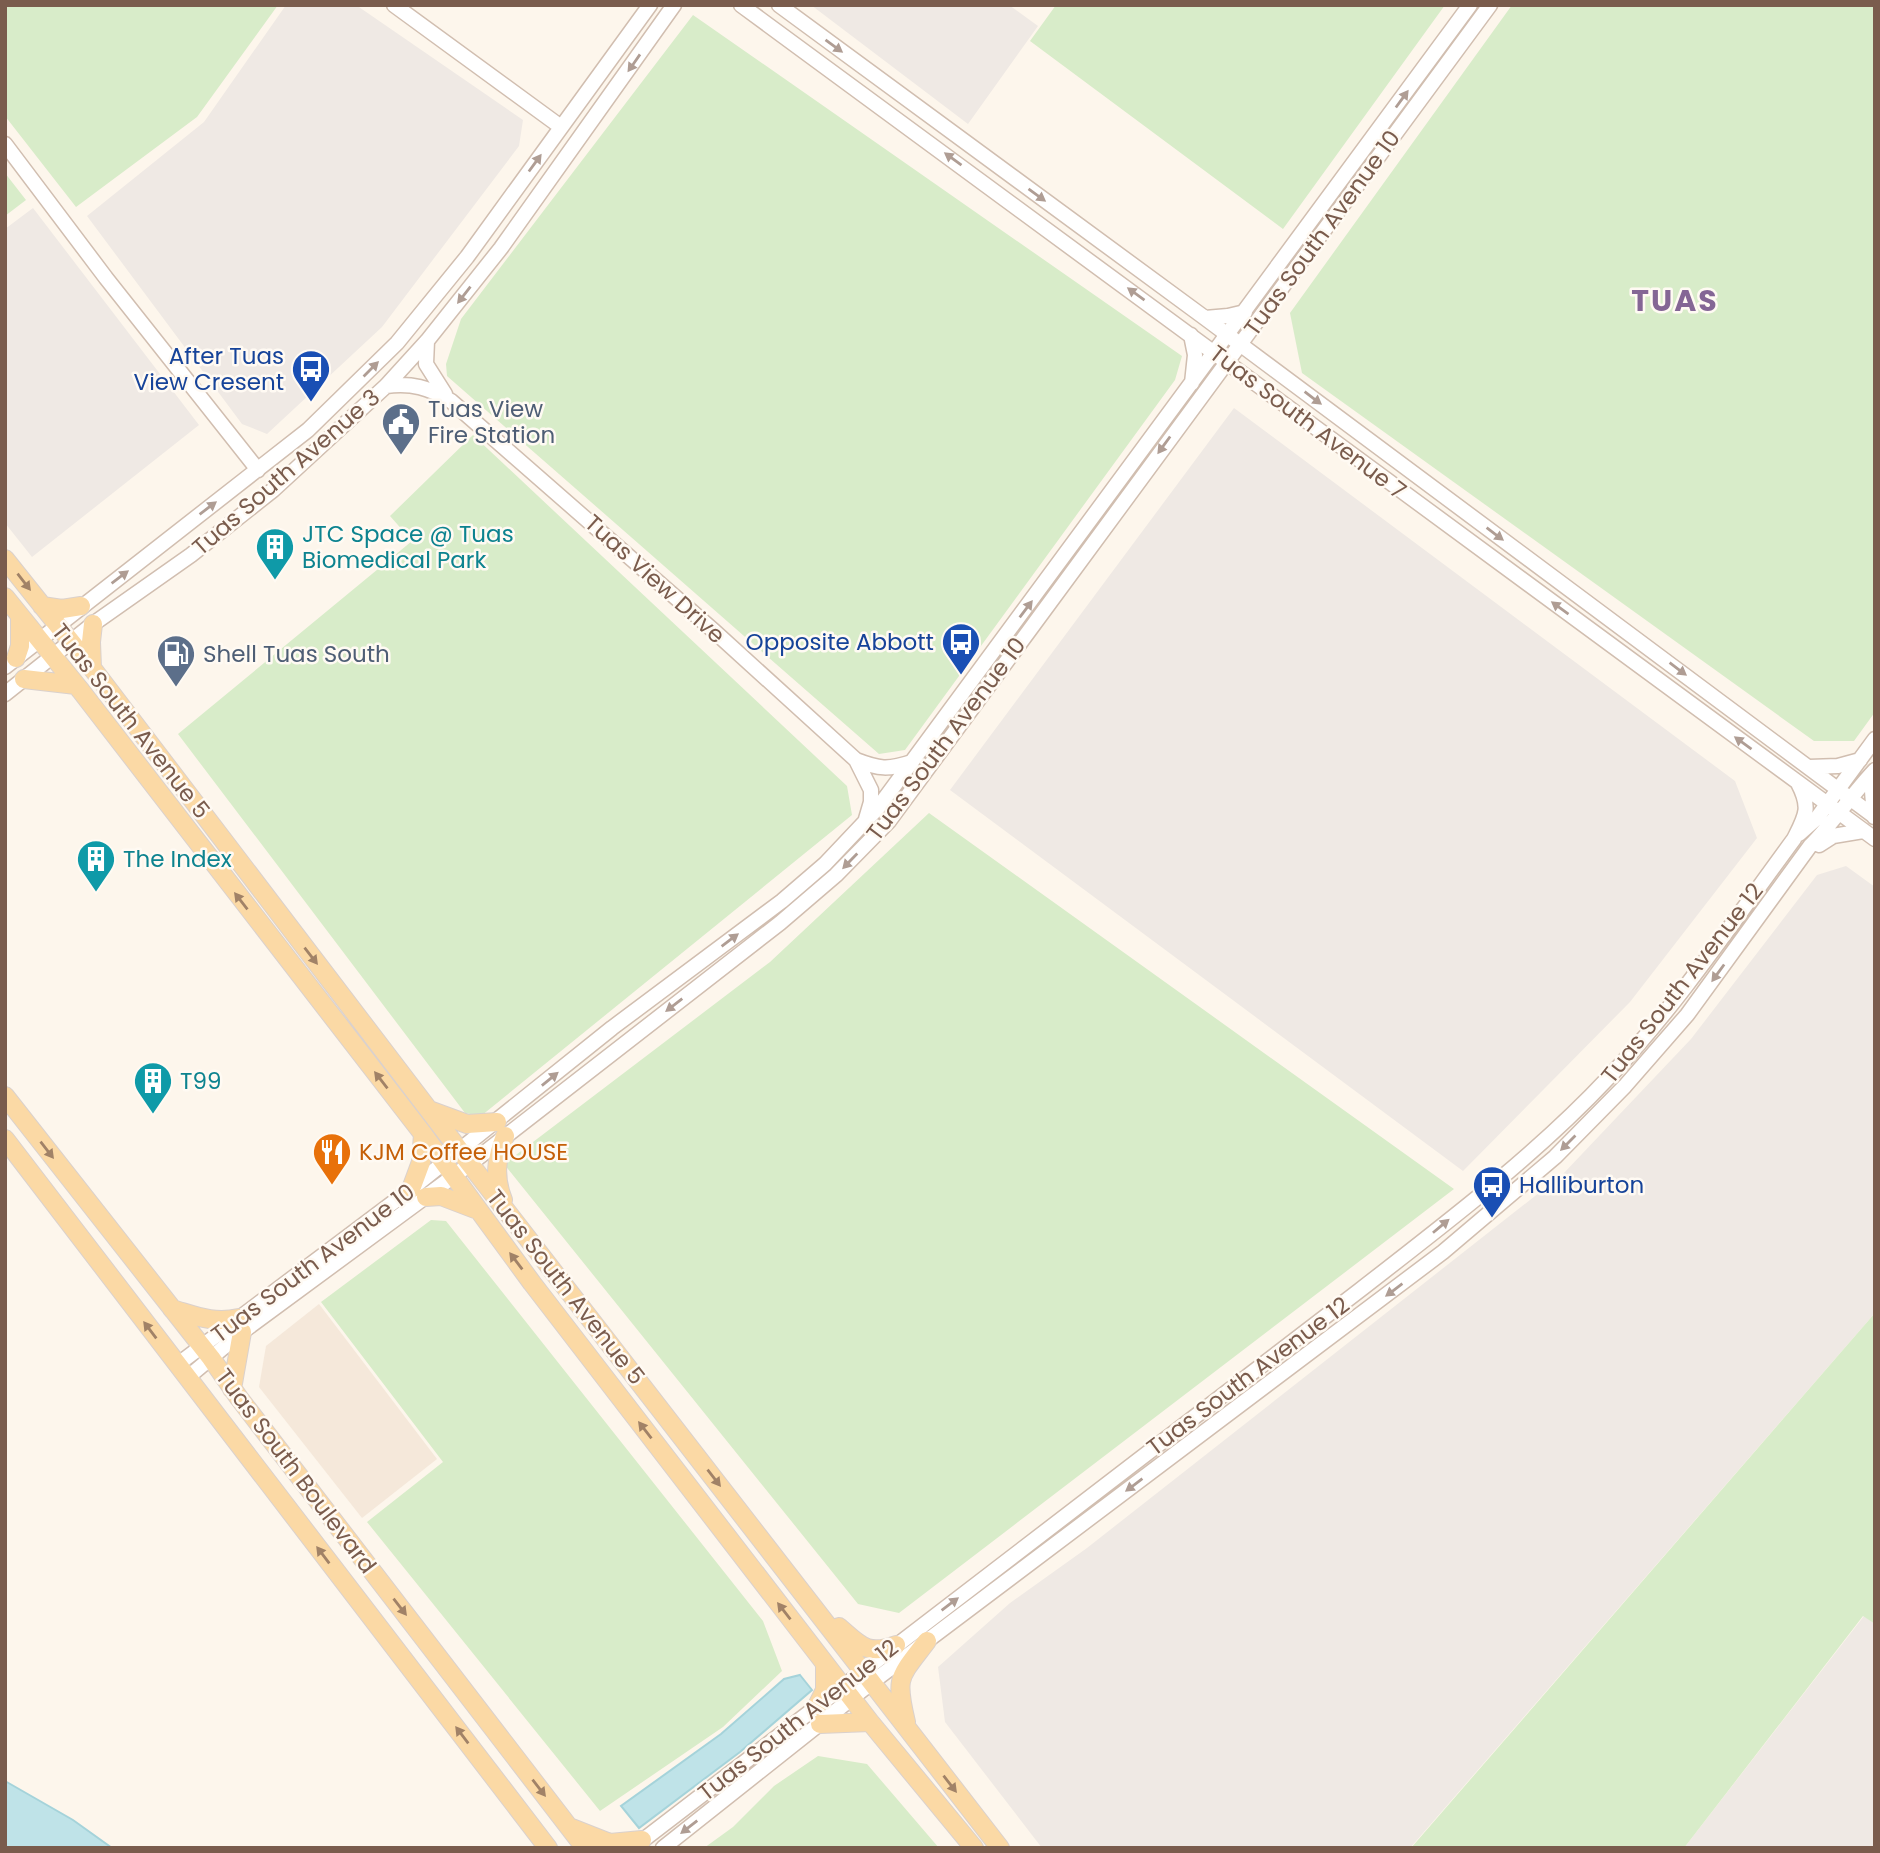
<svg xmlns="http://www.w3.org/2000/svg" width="1880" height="1853" font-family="Poppins,sans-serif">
<rect width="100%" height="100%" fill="#fdf6ec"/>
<path fill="#f5e8da" d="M319,1304l118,155 -75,59 -103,-131 7,-41z"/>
<path fill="#efe9e4" d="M286,5h70l167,115 -4,26 -137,181 -115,107 -25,-10 -155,-208 117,-94z
M811,5h198l29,21 -70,98z
M33,208l166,217 -167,132 -27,-34v-294z
M1234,408l501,373 22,57 -127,164 -167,169 -513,-381z
M1846,866l29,21v426l-465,535h-368l-97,-126 -7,-55 72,-64 77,-55 476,-374 128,-135 126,-164z
M1864,1616l11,8v224h-191z"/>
<path fill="#d8ecc9" d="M5,5h273l-81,112 -121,90 -71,-91z
M1056,5h389l-162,224 -253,-188z
M1512,5h363v707l-21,29h-40l-512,-368 -12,-60z
M693,15l489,341 -7,24 -270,370 -26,4 -432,-378 -1,-12 15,-45z
M5,173l21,27 -21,16z
M473,435l374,351 5,29 -371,301 -16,-3 -287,-379 234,-193 -22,-25z
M929,813l525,376 -555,424 -41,-9 -354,-440 266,-202z
M431,1220l15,1 317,400 19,50 -59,56 -123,84 -233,-289 76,-60 -122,-160z
M1875,1313v311l-12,-8 -179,232h-273z
M818,1756l49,8 72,84h-235l29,-21 41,-41z"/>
<path fill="#bfe3e8" stroke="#a5d3da" stroke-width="2" d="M800,1675l12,15 -72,62 -101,76 -18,-22 100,-72 63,-55z
M5,1781l68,39 39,28h-107z"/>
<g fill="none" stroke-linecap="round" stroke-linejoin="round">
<g stroke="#d1beb0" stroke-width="17">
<path id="minor" d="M394,5l167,122
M741,5l1134,834
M779,5l426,313 670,499
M5,144l101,134 152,192
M1205,318l23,-2 17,-4
M1191,335l4,20 -3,28
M427,341l-1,23 19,30
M386,386c26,-3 42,1 65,15l263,230 142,129 15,30v12l-5,17
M5,667l303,-237 89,-87 70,-86 183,-252
M5,694l88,-70 98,-69 82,-65 113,-104 41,-45 74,-93 173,-243
M856,760c23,9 32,10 56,2
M1809,767l29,-1 22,-6
M1874,817l-2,-26 3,-16
M1799,834l18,-16 58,-79
M1819,845l14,-9 30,-5
M177,1365l234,-176 201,-161 170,-127 43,-37 52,-55 593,-804
M187,1378l55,-46 228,-168 310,-241 56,-48 53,-54 601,-816
M634,1847l726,-557c86,-67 175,-134 249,-213 69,-73 126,-158 185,-238 12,-24 17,-31 4,-56
M663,1848l208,-165 572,-431 112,-95 70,-71 62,-71 123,-169c24,-24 42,-52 65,-76"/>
</g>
<g stroke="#dad1cd" stroke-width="20">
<path id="major" d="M5,559l87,109 378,496 530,684
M5,597l76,94 342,443 109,149 338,439 104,126
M42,606l20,3 19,-3
M16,658l4,-12v-30
M92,668l-1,-26 2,-18
M24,679l52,6
M5,1096l206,262 28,40 346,450
M429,1110l38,14 30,-2
M5,1139l543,709
M411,1189l10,-27 2,-28
M426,1197l15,-1 34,13
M503,1200c-9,-23 -7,-41 2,-64
M172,1309c24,7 42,15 67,9
M232,1389l10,-57
M839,1627c21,18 28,29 57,18
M817,1706l8,-16v-25
M906,1722c-11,-46 -7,-44 21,-81
M820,1724l50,-2
M572,1828l38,15 32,-3"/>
</g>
<use href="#minor" stroke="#fff" stroke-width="14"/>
<use href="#major" stroke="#fbd9a5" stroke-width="18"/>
</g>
<defs><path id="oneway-solid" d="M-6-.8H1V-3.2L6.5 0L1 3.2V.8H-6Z" transform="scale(1.75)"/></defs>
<g fill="#af9d94">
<use href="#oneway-solid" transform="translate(834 46) rotate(36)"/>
<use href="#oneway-solid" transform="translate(634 63) rotate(125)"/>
<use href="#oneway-solid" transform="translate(1402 99) rotate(-54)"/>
<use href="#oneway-solid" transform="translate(953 159) rotate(-144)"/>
<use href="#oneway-solid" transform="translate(535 163) rotate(-54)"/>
<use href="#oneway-solid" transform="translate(1037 195) rotate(36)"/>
<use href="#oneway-solid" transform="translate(1136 294) rotate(-144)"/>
<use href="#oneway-solid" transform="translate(464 295) rotate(128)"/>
<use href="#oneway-solid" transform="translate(371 369) rotate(-45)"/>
<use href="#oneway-solid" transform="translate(1313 398) rotate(37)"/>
<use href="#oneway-solid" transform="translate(1164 445) rotate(126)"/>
<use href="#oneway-solid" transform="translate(208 508) rotate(-37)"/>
<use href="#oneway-solid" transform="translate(1495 534) rotate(37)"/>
<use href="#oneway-solid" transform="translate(120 577) rotate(-37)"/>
<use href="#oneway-solid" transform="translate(1560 608) rotate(-144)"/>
<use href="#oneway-solid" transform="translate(1026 609) rotate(-53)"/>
<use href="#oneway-solid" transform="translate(1678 669) rotate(37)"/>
<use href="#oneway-solid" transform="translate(1743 743) rotate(-144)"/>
<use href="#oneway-solid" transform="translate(850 861) rotate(134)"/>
<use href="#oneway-solid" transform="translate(730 940) rotate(-37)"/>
<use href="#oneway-solid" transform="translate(1718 973) rotate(126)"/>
<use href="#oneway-solid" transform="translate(674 1005) rotate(142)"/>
<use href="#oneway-solid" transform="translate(550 1079) rotate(-39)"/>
<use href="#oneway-solid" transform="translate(1568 1143) rotate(135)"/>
<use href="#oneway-solid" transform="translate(1441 1226) rotate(-40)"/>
<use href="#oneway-solid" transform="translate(1394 1290) rotate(143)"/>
<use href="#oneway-solid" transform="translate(1134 1485) rotate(143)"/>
<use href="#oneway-solid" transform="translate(950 1604) rotate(-37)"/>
<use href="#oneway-solid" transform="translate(689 1827) rotate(142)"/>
</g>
<g fill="#a18267">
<use href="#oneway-solid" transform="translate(24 582) rotate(52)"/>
<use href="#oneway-solid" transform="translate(241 901) rotate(-128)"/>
<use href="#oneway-solid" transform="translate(311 956) rotate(52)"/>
<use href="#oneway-solid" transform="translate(381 1080) rotate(-128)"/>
<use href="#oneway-solid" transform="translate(47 1150) rotate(52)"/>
<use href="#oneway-solid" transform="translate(516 1261) rotate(-127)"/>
<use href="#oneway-solid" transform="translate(150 1330) rotate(-127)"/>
<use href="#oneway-solid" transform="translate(645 1430) rotate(-128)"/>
<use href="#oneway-solid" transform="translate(714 1478) rotate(52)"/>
<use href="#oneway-solid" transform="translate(323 1555) rotate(-127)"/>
<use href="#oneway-solid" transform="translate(400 1607) rotate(52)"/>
<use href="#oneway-solid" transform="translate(784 1611) rotate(-128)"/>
<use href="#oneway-solid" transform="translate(462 1735) rotate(-127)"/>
<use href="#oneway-solid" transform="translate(950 1784) rotate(52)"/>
<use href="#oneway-solid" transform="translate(539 1788) rotate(52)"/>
</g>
<defs>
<g id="bus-pin" transform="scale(2.0125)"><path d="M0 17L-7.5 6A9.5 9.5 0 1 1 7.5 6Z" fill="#1a4fb4" stroke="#fffaf3"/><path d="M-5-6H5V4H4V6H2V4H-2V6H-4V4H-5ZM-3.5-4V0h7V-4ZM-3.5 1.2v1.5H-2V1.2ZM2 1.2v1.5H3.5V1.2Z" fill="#fff"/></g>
<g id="civic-pin" transform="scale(2.0125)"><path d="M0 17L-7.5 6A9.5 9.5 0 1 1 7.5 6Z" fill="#5c6f8a" stroke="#fffaf3"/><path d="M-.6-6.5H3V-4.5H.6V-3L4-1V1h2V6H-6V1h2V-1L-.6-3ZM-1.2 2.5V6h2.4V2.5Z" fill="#fff"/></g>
<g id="building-pin" transform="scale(2.0125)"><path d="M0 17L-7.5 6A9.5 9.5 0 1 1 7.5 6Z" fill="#0f9aa8" stroke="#fffaf3"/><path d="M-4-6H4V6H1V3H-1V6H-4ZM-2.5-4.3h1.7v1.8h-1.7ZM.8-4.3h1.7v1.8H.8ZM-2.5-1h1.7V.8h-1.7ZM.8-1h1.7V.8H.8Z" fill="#fff"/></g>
<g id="fuel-pin" transform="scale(2.0125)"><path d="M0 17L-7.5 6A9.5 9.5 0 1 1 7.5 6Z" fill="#5c6f8a" stroke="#fffaf3"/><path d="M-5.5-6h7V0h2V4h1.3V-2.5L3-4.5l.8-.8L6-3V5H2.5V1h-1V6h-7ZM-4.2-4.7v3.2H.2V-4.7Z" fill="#fff"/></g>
<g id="restaurant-pin" transform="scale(2.0125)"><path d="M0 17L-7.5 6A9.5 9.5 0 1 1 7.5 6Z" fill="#e8710a" stroke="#fffaf3"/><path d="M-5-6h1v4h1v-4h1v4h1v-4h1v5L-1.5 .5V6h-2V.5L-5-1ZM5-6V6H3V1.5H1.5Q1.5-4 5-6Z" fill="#fff"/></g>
</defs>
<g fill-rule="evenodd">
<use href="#bus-pin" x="311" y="369"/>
<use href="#civic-pin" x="401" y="422"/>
<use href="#building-pin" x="275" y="547"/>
<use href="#bus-pin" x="961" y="642"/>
<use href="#fuel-pin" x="176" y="654"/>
<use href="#building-pin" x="96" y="859"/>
<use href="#building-pin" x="153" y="1081"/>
<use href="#restaurant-pin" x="332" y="1152"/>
<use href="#bus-pin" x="1492" y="1185"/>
</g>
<g text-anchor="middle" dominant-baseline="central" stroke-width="5" stroke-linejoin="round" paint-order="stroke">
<g font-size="23" fill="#7a5c4d" stroke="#fffaf3">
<text transform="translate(1322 233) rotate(-54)">Tuas South Avenue 10</text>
<text transform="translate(1308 422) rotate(37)">Tuas South Avenue 7</text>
<text transform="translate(286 472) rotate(-41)">Tuas South Avenue 3</text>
<text transform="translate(655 579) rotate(42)">Tuas View Drive</text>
<text transform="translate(131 721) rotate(52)">Tuas South Avenue 5</text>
<text transform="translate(946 739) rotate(-53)">Tuas South Avenue 10</text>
<text transform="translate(1682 983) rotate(-52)">Tuas South Avenue 12</text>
<text transform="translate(313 1263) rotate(-37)">Tuas South Avenue 10</text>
<text transform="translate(566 1287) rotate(52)">Tuas South Avenue 5</text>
<text transform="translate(1248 1376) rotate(-37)">Tuas South Avenue 12</text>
<text transform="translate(296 1471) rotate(53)">Tuas South Boulevard</text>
<text transform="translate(798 1720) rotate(-38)">Tuas South Avenue 12</text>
</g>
<g font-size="23" fill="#164399" stroke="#fffaf3" text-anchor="end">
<text x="284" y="356">After Tuas<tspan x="284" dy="26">View Cresent</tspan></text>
<text x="934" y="642">Opposite Abbott</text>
<text x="1519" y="1185" text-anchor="start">Halliburton</text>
</g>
<g font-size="23" fill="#4e5e75" stroke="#fffaf3" text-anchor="start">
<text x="428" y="409">Tuas View<tspan x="428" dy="26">Fire Station</tspan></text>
<text x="203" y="654">Shell Tuas South</text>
</g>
<g font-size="23" fill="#0d838f" stroke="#fffaf3" text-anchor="start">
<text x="302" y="534">JTC Space @ Tuas<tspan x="302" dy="26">Biomedical Park</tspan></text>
<text x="123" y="859">The Index</text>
<text x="180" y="1081">T99</text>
</g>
<g font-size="23" fill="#c56008" stroke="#fffaf3" text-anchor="start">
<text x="359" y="1152">KJM Coffee HOUSE</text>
</g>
<g font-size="30" font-weight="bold" letter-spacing="2" fill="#846695" stroke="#fffaf3">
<text x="1675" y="300">TUAS</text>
</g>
</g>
<rect width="1880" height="1853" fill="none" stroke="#7a5c4d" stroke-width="14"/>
</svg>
